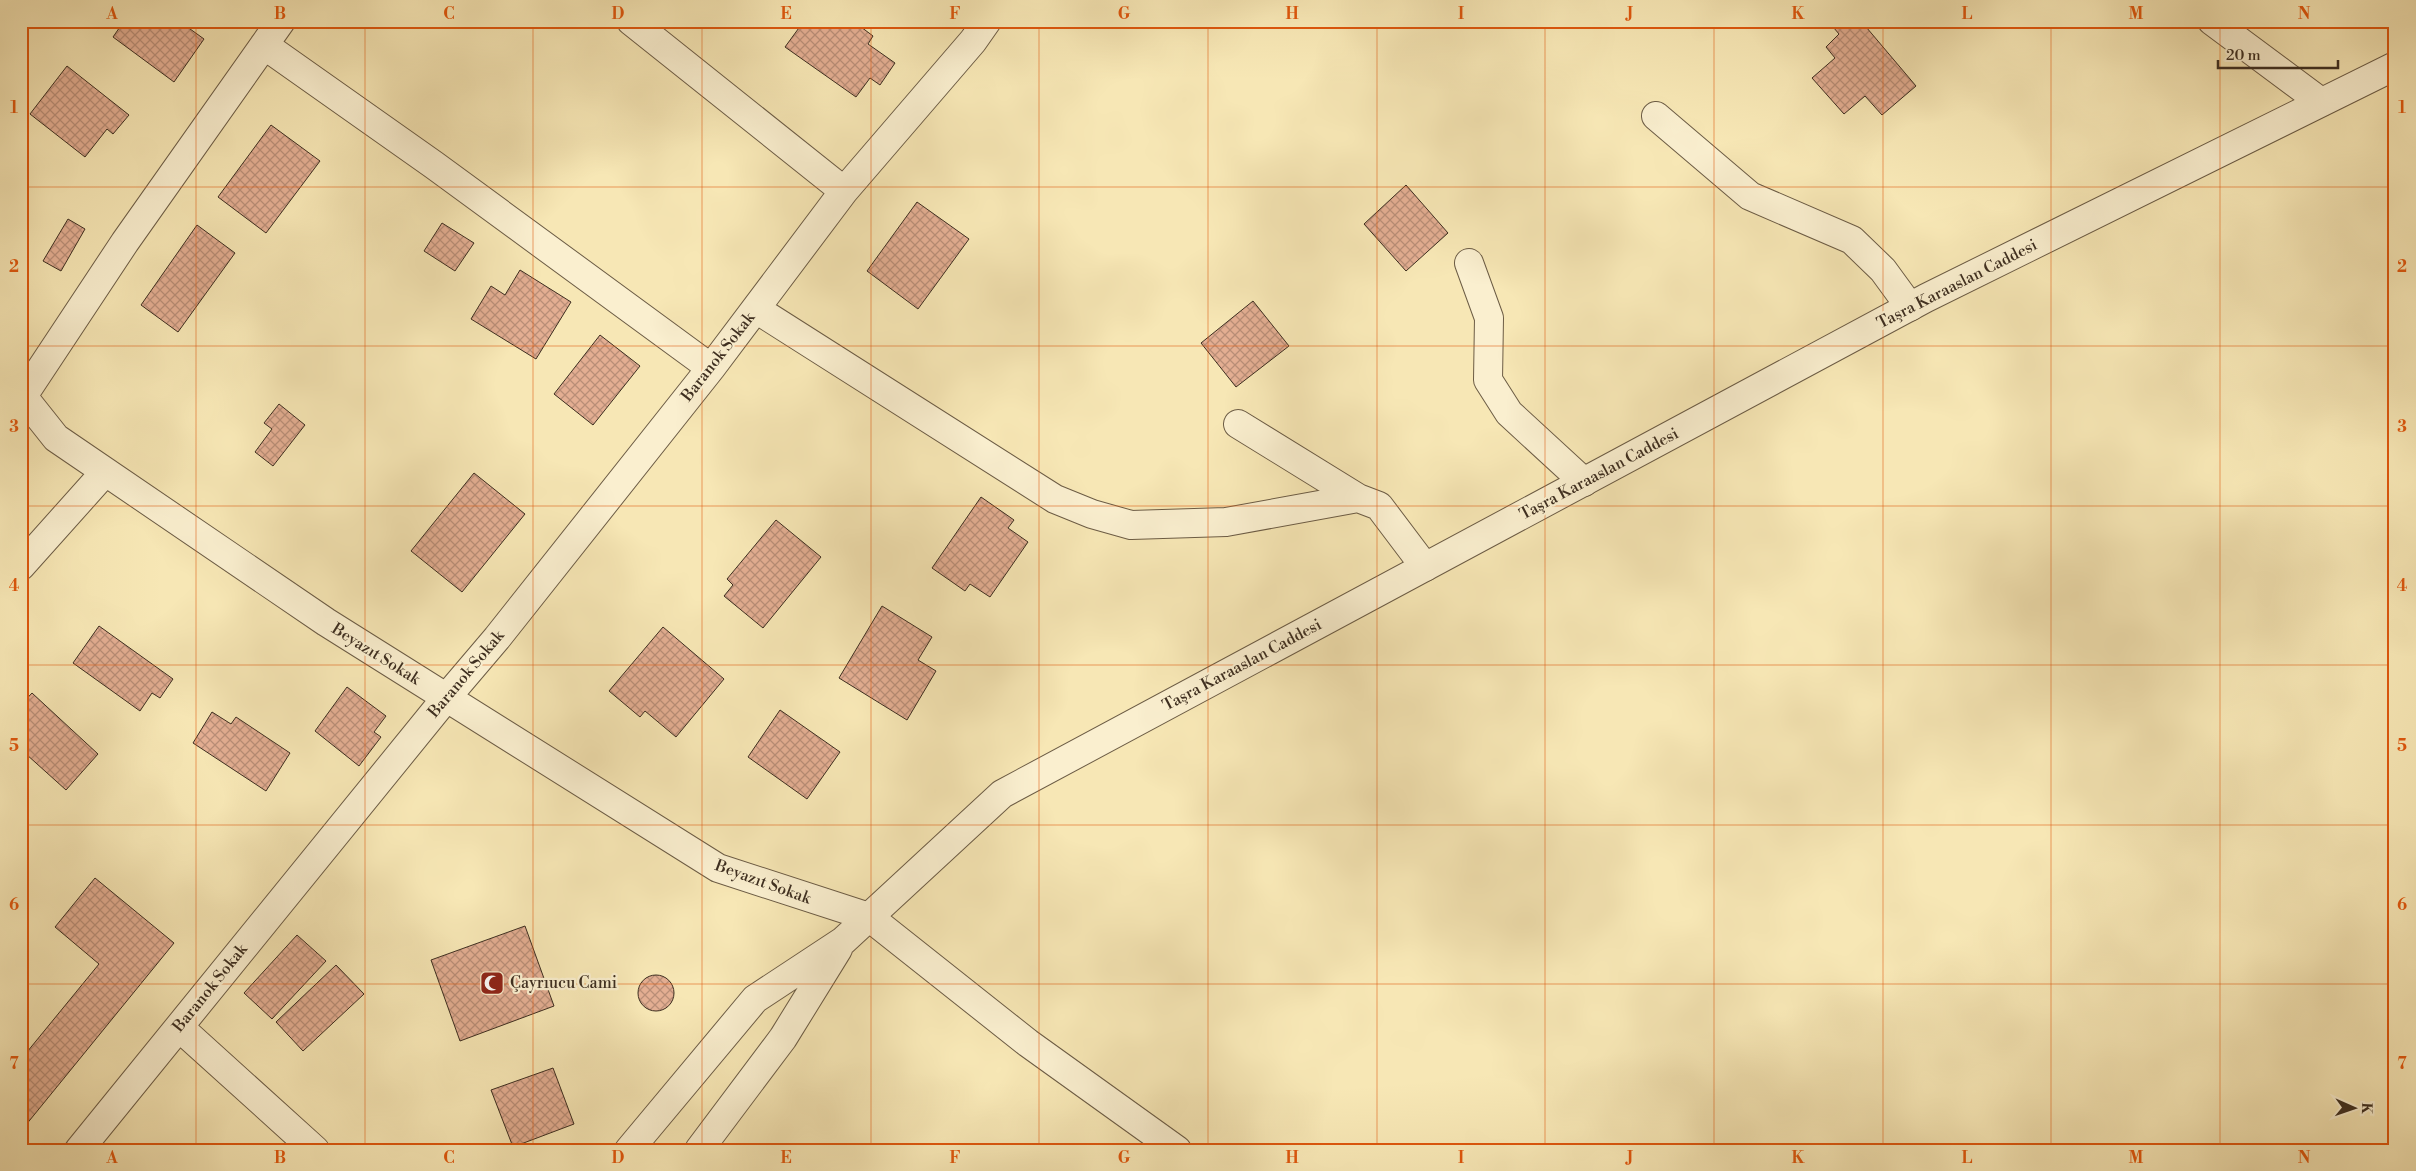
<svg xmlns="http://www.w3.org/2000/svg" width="2416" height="1171" font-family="'Libre Bodoni',serif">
<defs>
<pattern id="building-cross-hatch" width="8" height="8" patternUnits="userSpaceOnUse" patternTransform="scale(1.25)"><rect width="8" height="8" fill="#e3ae92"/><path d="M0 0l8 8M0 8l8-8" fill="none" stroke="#b98e77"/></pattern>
</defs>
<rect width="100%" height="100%" fill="#f7e7b5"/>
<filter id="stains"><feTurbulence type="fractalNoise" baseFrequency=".004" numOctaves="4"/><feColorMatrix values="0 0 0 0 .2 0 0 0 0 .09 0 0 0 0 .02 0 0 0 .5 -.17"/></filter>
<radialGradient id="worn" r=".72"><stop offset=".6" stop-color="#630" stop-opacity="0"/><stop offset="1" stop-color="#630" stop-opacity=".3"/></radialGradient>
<path fill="url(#building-cross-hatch)" stroke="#3d2e20" d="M124,21h55l25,18 -30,43 -61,-45z
M804,21h49l20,15 -5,8 27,19 -15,22 -10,-7 -14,19 -71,-50z
M1828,21h33l55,65 -34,29 -17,-19 -21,18 -32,-36 23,-20 -9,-11 13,-13z
M67,66l62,49 -16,19 -6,-5 -22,28 -55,-43z
M271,125l49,36 -54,72 -48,-36z
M1406,185l42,48 -42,38 -42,-47z
M917,202l52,37 -51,70 -51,-38z
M68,219l17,10 -24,42 -18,-10z
M442,223l32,20 -19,28 -31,-20z
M197,225l38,28 -57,79 -37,-27z
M520,270l51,32 -35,57 -65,-40 20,-33 14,9z
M1253,301l36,45 -53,41 -35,-44z
M600,335l40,31 -47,59 -39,-31z
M279,404l26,21 -32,41 -18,-14 17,-23 -8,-6z
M474,473l51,41 -63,78 -51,-41z
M981,497l33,23 -6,8 20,14 -38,55 -20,-13 -5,7 -33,-23z
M776,520l45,37 -58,71 -39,-32 9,-11 -6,-6z
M882,606l50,31 -14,23 18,11 -29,49 -68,-42z
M99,626l74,53 -13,19 -8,-5 -12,18 -67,-48z
M663,627l61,52 -48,58 -31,-26 -5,6 -31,-26z
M347,687l39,29 -12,16 7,5 -22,29 -44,-35z
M32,693l66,61 -32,36 -40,-36 -5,5v-54z
M780,710l60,42 -33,47 -59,-42z
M212,712l19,12 5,-7 54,36 -24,38 -73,-48z
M95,878l79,65 -153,188v-83l6,4 72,-88 -44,-37z
M525,926l29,80 -94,35 -29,-81z
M297,935l29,26 -54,58 -28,-26z
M336,965l28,29 -61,57 -27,-29z
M638 993a18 18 0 1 1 36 0a18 18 0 1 1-36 0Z
M553,1068l21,56 -61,23 -22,-57z"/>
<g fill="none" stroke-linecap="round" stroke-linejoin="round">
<g stroke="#6c5c45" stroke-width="30">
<path id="minor" d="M631,21l213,170
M2212,21l109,81
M264,45l170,120 277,203
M1656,116l94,80 102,44 31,30 27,37
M1469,263l20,55 -1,62 21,33 75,69
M756,309l299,190 37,15 39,11 95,-3 132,-24 21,8 46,61
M21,394l35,44 270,184 392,246 151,49 159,126 149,107
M23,396l102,-154 156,-221
M1238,424l120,74
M21,566l84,-94
M179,1027l136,123
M79,1150l367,-452 51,-60 214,-270 133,-177 129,-150 14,-20"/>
</g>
<g stroke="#6c5c45" stroke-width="30">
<path id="tertiary" d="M629,1150l126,-151 88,-58 159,-147 924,-496 469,-232
M699,1150l84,-112 55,-89"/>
</g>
<use href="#minor" stroke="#faefcf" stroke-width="28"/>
<use href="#tertiary" stroke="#faefcf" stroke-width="28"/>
</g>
<path fill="none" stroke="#df570d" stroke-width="1" stroke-opacity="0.55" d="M196,21v1129M365,21v1129M533,21v1129M702,21v1129M871,21v1129M1039,21v1129M1208,21v1129M1377,21v1129M1545,21v1129M1714,21v1129M1883,21v1129M2051,21v1129M2220,21v1129M21,187h2374M21,346h2374M21,506h2374M21,665h2374M21,825h2374M21,984h2374"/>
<defs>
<g id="mosque-square" transform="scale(1.25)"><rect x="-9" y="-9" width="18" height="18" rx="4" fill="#8f2418" stroke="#faefcf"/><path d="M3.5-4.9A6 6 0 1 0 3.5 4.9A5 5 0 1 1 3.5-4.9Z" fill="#fff"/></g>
</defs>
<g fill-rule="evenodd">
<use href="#mosque-square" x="492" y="983"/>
</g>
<g text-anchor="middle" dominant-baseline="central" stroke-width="4.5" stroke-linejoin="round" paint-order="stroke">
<g font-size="16" fill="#3d2e20" stroke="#faefcf">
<text transform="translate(1957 284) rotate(-27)">Taşra Karaaslan Caddesi</text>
<text transform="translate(718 357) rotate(-52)">Baranok Sokak</text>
<text transform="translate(1599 474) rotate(-28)">Taşra Karaaslan Caddesi</text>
<text transform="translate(376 654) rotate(32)">Beyazıt Sokak</text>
<text transform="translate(1242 665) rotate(-28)">Taşra Karaaslan Caddesi</text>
<text transform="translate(466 674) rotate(-50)">Baranok Sokak</text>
<text transform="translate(763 882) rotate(20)">Beyazıt Sokak</text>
<text transform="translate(210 988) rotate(-51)">Baranok Sokak</text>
</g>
<g font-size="16" fill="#3d2e20" stroke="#faefcf" text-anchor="start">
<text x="510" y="983">Çayrıucu Cami</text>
</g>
</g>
<rect width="2416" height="1171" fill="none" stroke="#f7e7b5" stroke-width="55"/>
<g transform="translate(2354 1108) rotate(92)" stroke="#faefcf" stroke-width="4" paint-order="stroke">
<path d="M0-4L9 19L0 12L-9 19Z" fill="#3d2e20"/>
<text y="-8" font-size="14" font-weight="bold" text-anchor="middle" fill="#3d2e20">K</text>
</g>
<path d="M2218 60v8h120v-8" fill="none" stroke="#3d2e20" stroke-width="2.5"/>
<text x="2226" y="60" font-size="15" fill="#3d2e20" stroke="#faefcf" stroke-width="4" paint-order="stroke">20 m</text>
<rect x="28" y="28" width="2360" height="1116" fill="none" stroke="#df570d" stroke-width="2"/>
<g font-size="16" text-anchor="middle" font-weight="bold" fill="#df570d">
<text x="112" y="19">A</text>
<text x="280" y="19">B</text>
<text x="449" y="19">C</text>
<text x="618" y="19">D</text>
<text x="786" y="19">E</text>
<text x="955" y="19">F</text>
<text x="1124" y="19">G</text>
<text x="1292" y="19">H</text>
<text x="1461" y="19">I</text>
<text x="1630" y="19">J</text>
<text x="1798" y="19">K</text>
<text x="1967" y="19">L</text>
<text x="2136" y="19">M</text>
<text x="2304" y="19">N</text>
<text x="14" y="113">1</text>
<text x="2402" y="113">1</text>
<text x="14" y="272">2</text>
<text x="2402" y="272">2</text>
<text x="14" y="432">3</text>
<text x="2402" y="432">3</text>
<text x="14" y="591">4</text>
<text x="2402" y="591">4</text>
<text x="14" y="751">5</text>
<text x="2402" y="751">5</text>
<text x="14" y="910">6</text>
<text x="2402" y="910">6</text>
<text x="14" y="1069">7</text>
<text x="2402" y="1069">7</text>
<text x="112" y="1163">A</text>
<text x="280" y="1163">B</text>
<text x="449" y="1163">C</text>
<text x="618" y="1163">D</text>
<text x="786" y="1163">E</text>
<text x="955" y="1163">F</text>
<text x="1124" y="1163">G</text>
<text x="1292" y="1163">H</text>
<text x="1461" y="1163">I</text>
<text x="1630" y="1163">J</text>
<text x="1798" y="1163">K</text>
<text x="1967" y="1163">L</text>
<text x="2136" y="1163">M</text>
<text x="2304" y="1163">N</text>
</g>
<rect width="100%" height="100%" filter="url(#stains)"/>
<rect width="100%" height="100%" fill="url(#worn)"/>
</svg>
